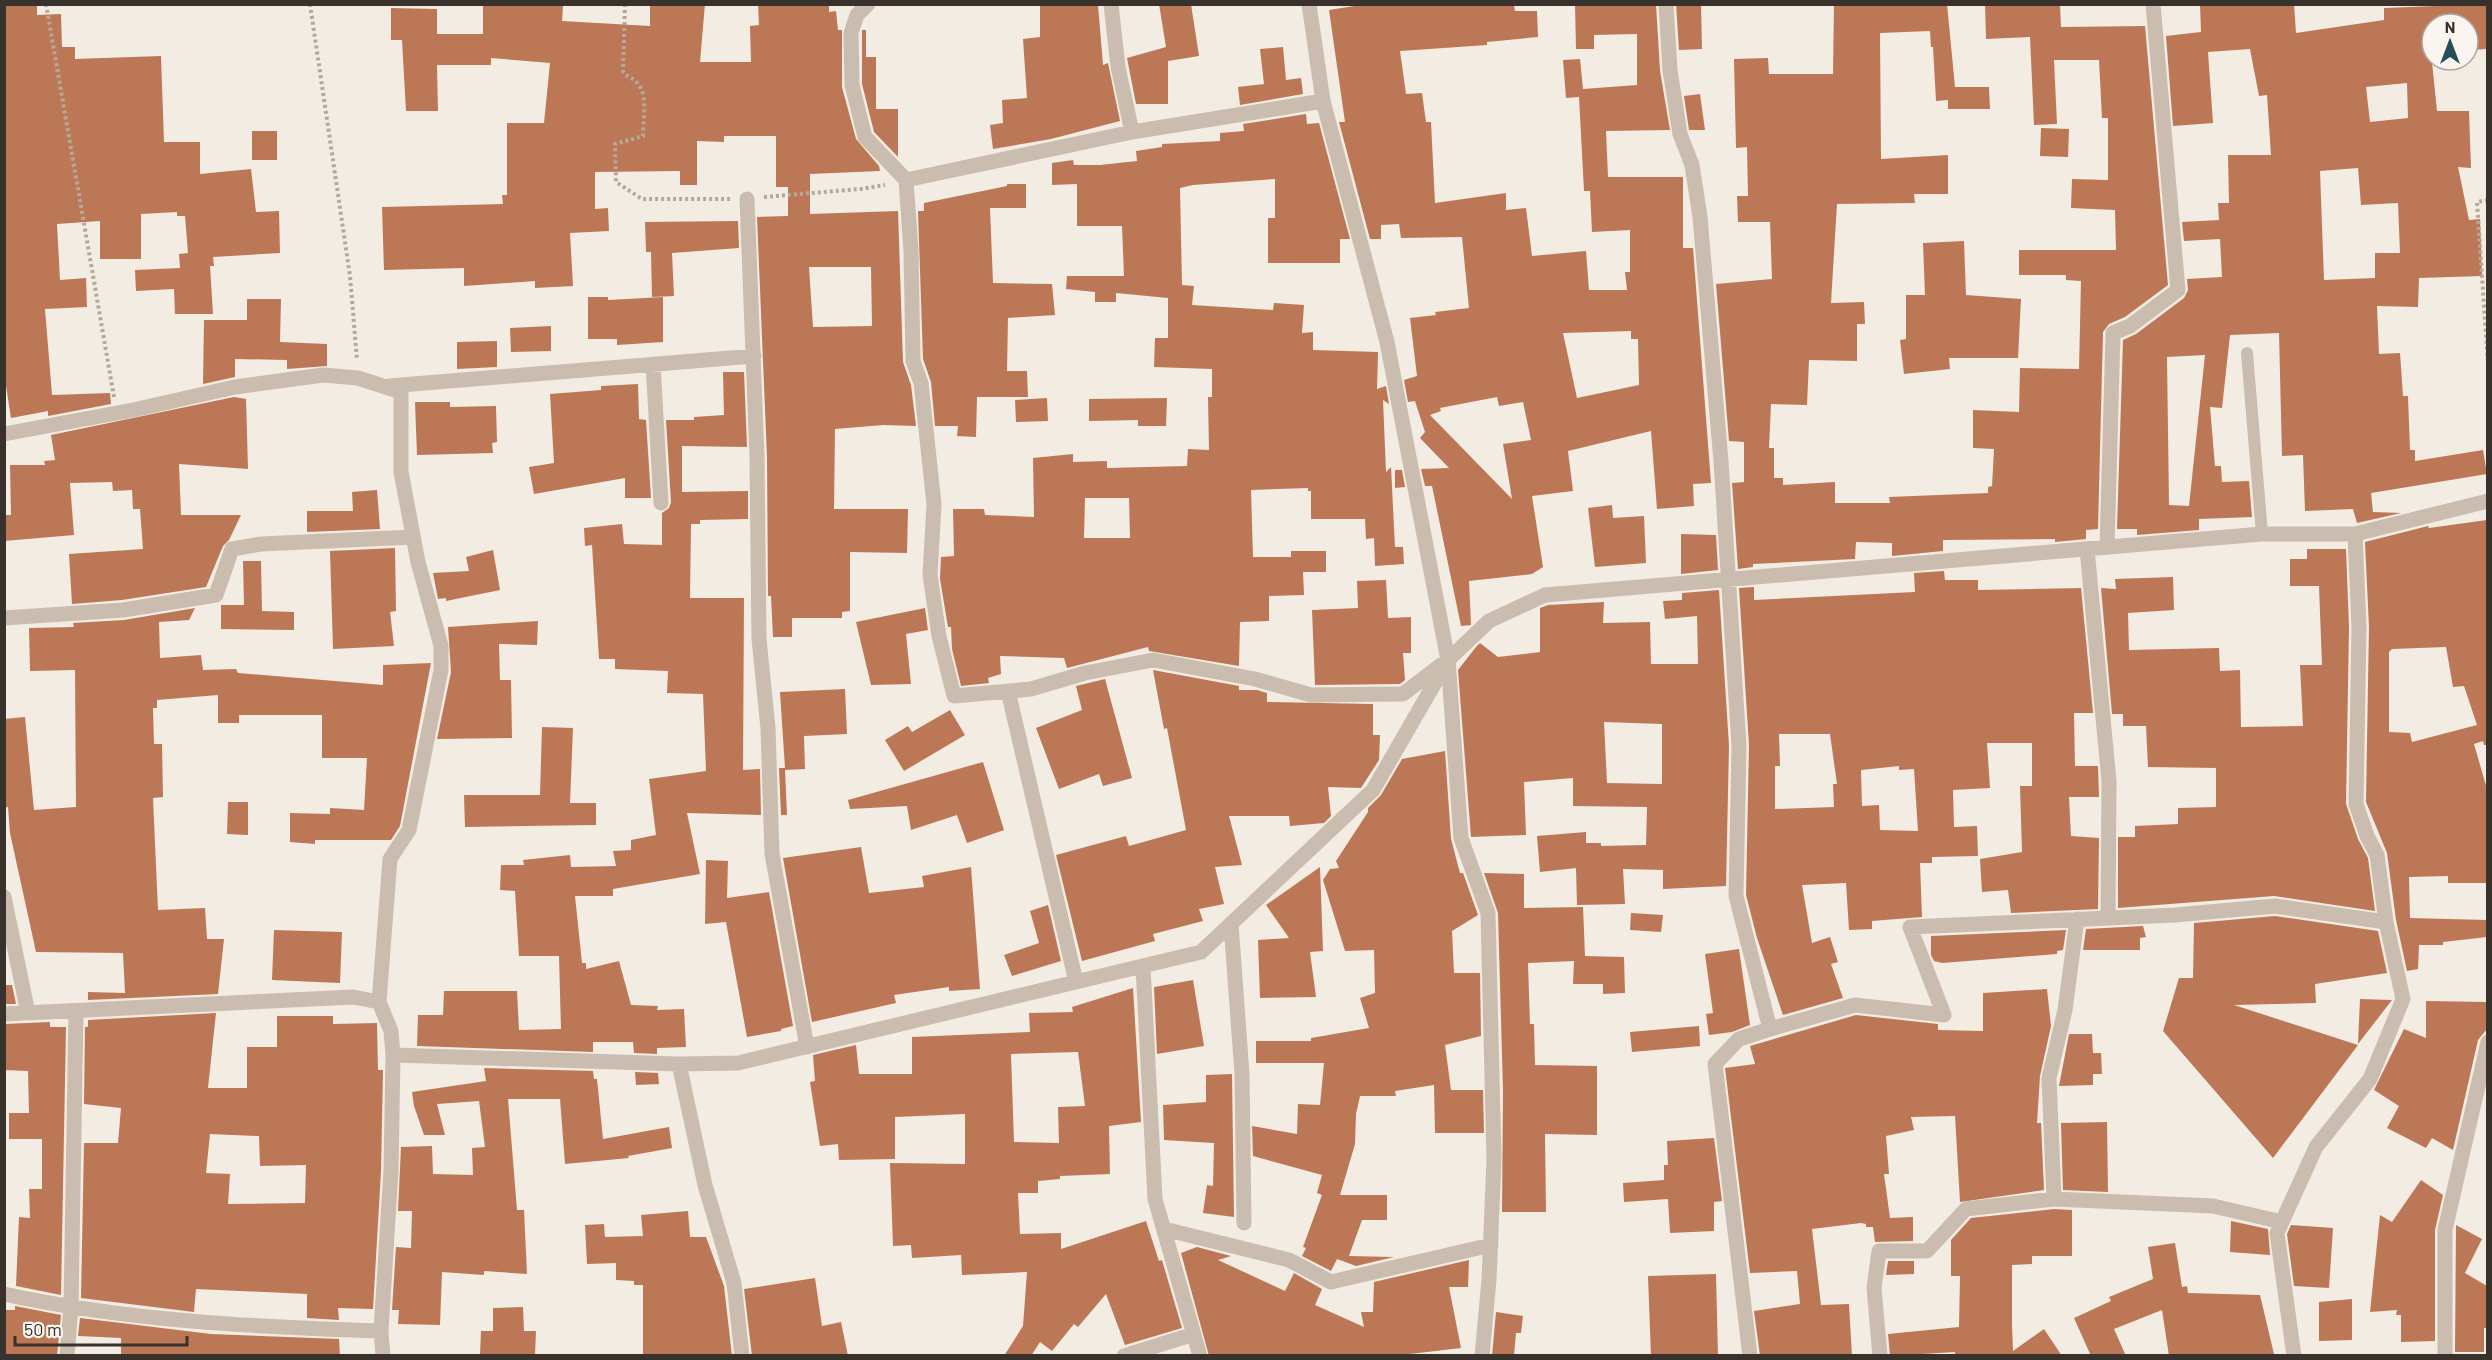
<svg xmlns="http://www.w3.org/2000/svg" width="2492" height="1360" font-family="Barlow,sans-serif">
<rect width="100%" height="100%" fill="#f2ece2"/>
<path fill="#bc7856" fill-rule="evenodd" d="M4,4h33v11l24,-1 1,33h13v12l86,-3 3,86h36v32l51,-5 5,43 23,-1 1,42 -67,4 1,9h-4l3,48h-38l-1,-25 -38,2 -1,-21 45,-2 -1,-14 9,-1 -3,-37h-8v-4l-36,2v45h-41v-38l-43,3 3,56 26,-2 1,29 -42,2 7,86 58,-2 1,11 -63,12v-5l-37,7 -7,-45z
M483,4l80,2 -1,15 88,5v-20l55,-2 -5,58h51l-1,-36 9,-1 -1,-21h71v8l7,-1 2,19h4v57l14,52 23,27 1,5 -70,3v40l88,-3 5,151 8,23 5,41 -33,-1 -48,4 -1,80h74l-1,44 -57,-1v59l-8,1v6h-50v19h-19l-2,-41h-3l-1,-139 -10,-240 31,-1v-29h-12v-51h-52v6l-27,-1v44h-17v-14l-85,1v37l13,-1 1,23 -39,2 3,53 -38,2v-7l-71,5v-18l-80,2 -2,-63 121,-3 -1,-9h5v-72h37l6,-60 -59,-5v7h-54l1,46h-32l-4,-71h-11v-32l46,1v25h46zM809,267h62l1,59 -59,1z
M1159,4h32l8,52 -31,5v43h-32l-9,-46 39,-11z
M1367,4h147l1,7h22l1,26 -51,5v3l-87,6 6,43 16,-1 4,29h5l4,81 71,-10v17l20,-2 6,48 54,-5 3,39h38l-2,-18h5v-42l-38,2 -2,-41h-6l-5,-94 -13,1 -3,-38 17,-1 3,30 54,-4v-51l-43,1v14h-18l-1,-45h81l4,67 10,59 -64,1 2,46h75v71h10l18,235 -18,1 1,22 -37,3 -6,-78 -83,20 5,40 -41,5 11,71 -11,7 -63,7 2,44 -10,1 -29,-140h-7l-4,-17 28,-1 -29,-30 5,-6 -10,-31 -7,1 -4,-22 13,-4 -7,-58 26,-3 -1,-3 34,-4 -7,-71 -61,1 -2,-14 -18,1v14h-11l-31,-117h6l-16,-112zM1631,331v8h7l1,46 -62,13 -14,-65zM1497,397l2,9 24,-4 8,38 -28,4 9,55 -82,-84 11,-4 -1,-3z
M1676,4h25l1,45 -23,1z
M1834,4h113l8,83h34l1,22h-42v-9l-12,1 -3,-54h-2l-1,-16 -50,2 1,126 67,-4v39h-34l1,9 -78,1 -6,99 33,-1 1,22h-8v37l-48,-1 -2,45 -36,-1 -2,44h5v30h9v7l52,-3v21h55l-1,-6 99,-4v-6l4,-1 2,-37 -21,-1v-38l46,2 1,-44 59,1 2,-88 -15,-1v-5h-47v-25h97l-1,-40 -44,-2 1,-29 36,1v-62h-6l-3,-58h-45l3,64 -23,1 -4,-88 -44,2 -1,-35h75l1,23 84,-1 23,259 -43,32 -16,7 -6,8 -5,197 -12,1v9l-31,3v-3l-112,1v11l-51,5v-13l-36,-1 -1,17 -102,5v3l-15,2 -6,-86 12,-1v-40l-15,-1 -13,-157 56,-5 -2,-57h-32l-1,-26h11l-1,-49 -11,1 -2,-89 34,-1 1,16h64z
M2200,4h94l2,29 88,-13v-12l103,-4v45l-17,1 -2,-26h-36v38l5,49h32l2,57 -13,-1 11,53 11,-1 2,57 -63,2 -1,29 -41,-1 2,48 21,-1 3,43h5l2,54h5v11l68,-11 4,24 -116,19 2,19 28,1 -44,10 -4,-14 -48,2 -2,-56 -21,1 -3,-123 -49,2 -8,73 -12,-1 5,59h6l1,16 27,-1 3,36 -53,2v11l-62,5v-6h-20l6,-189 13,-6 48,-36 4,-8 -1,-11 35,-2 -2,-38 -36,2 -2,-19 37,-2 -1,-17h11l-1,-48h43l-4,-60 -8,1 -9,-47 -42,3 5,71 -40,3 -7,-90 35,-4zM2407,83l1,35 -38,4 -4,-35zM2358,168l3,37 37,-2 2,50h-25v25l-51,2 -4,-109zM2205,355l-16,151 -20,-1 -2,-148z
M1040,5h58l5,60 5,-2 12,58 -69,18 -58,10 -3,-24 13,-2 -1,-23 25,-2 -4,-59 17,-2z
M862,30h4v27h10v52h22v48l-24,-25 -12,-48z
M1283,47l3,33 15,-2 2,16 -63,11 -2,-18 26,-3 -4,-35z
M1700,94l5,36h-16l-5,-34z
M1306,114l1,10 12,-1 31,116h-10v24h-72v-45h7v-39l-82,6 -13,3 2,97 12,1 -2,19 81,5 1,-7 30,2 -2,28 11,-1v18l65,2 -1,37 9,-3 3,18 -6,-4 3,72 5,-5 4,80h8l1,17 -29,2 -1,-28 -8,1 -1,-20h-54v-28h-3v-3l-57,2 2,67h38v-6h35v21h-23l1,23 -35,1v25l-29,1 -1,44 -90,-15 -1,-4 -81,21 -3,-10 -64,-2 1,18 -13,4 1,5 -28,3 -9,-37 -1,-22h-3l-8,-48 1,-22 13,-1 -1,-47h31l1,6 49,2 -1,-59 40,-4v8l34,-1v7l80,-2 1,-17 21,1 -1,-53h4v-28l-58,-2 1,-29h13v-40l-52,-5v9h-21v-10l-29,-3 1,-13h57l-2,-50h-45v-42l-25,1v-22l21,-3 1,5h26l37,-4 -1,-10 26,-4v-3l58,-3v-8l24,-2 -1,-7zM1085,498h44l1,40h-46z
M2041,128l28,1 -1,28 -28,-1z
M252,131h25v29h-25z
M1007,184h19v24h-36l3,75 59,1 3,31 -47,3 -1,53h20l1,26h-51l-1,40 -19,-1 1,-10h-23l-4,-44 -8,-23 -5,-148h6v-8l83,-17z
M738,221l1,27 -67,5 2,43 -22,1 -1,-45h-5l-1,-30z
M1964,241l2,54 55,4 -3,59h-69l1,11 -46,5 -4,-34 6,-1v-44h19l-2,-52z
M588,297h20v3l55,-3v45l-46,3v-6h-29z
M247,299h34l-1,43 47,2v22l-40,3v-9l-52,-1v18l-32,7 1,-64h43z
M551,326v25l-40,1 -1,-24z
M497,341v26l-40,2v-27z
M723,372h21l3,75 -65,-1v46l66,-1v28l-48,1v4h-9l-1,74h54l-1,172 17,-1 1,46 -74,-2 13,61 -87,15v7h-38l7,67h4v6l33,-8 12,44 27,1 -1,4 27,-1 2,38 -29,1v6l-23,-1 -1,-11h-40v10l-176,-6 1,-31h25l1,-24h73l2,39 42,-1 -2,-73h-40l-4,-65 -15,-1 1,-25h23l-1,-5 47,-5 1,12 45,-1 -3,-15 18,-1v-10l25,-5 -7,-56 57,-8 -3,-77 -36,-1 1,-22 -53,-2v-10h-16l-7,-114 -7,1 -1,-18 38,-4 2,20 38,1v-32l7,-5 2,-6 -5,-82h28v-3l30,-2z
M638,384l1,35 7,1 5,78h-26v-20l-91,16 -5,-27 25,-4 -4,-69 51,-4v-4z
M234,397l12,2 2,70 -69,-5 2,51h60l-12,25 -6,6 -17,41 -84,13 -50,4 -3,-50 74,-5 -3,-40h-7l-1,-19 -19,1 -1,-9 -42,1 4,52 -70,6v-26h7l-1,-50h35l-1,-4 11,-1 -4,-25z
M1047,398l1,23 -32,1 -1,-22z
M1167,398l-1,28h-28v-6l-49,1v-22z
M415,402h35v5l46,-1 1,36 -5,1 1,10 -76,2z
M1395,470h7l3,17 -10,1z
M377,490l3,39 -73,3v-21h46l-1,-19z
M1612,505l1,13 31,-2 2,47 -51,4 -7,-59z
M2487,520v225h-3l-1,-4 -9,3 13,45v94h-39v-7l-39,1 1,41 77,2v17l-44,5v3h-24l-1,24 -11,2 -11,-51 -9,-67 -21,-51 3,-175 -4,-85 63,-16 1,2zM2446,647l7,40 11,-1 13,39 -65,17 -2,-9 -21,-1v-80l3,-3z
M1681,534l35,1 2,35 -37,4z
M395,548l1,63 -6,1 4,34 -61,3 -3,-98z
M2307,549h39l3,78 -3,177 12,35 10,19 7,53 -101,-15 -156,12v-71h17v-11l43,-2v-16l38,-1v-39l-68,-1 -2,-41h-23v-12h-11l-11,-126 15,1 -1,-10 58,-2 1,33 -46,3 1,37 90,-2 1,23 20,-1 1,57 62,-1 -3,-61h22l-3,-79h-29v-27h17z
M493,550l7,40 -54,11v-3l-8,1 -5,-26 36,-2 -3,-14z
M243,561h18l1,50 32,1v18l-73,-1v-24h23z
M1944,571l1,9h33v10l103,-2 12,125h-19l1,53h23l1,31h-30l2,39 28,2 -1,71 -87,4 -3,-23 -26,2 -2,-33 42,-7 -2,-66h12v-43h-45l3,45 -37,2 1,37 23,-1 1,30 -46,1v6h-12l2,54 -50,4v8l-23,1 -3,-47 -44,2 10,58 18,-6 8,25 -7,2 12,34 -60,17 -26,-77 -11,-43 3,-150 -10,-157 15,-1v13l161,-8 -1,-19zM1779,734h51l7,50h-4l1,23 -59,2v-43h5zM1899,766v4l15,-1 4,62 -38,-1 -1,-25 -17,1 -1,-36z
M1386,580l2,38 23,-1v36h-8l2,27 -5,4 -85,1 -3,-75 46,-2 -1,-27z
M1719,590l10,156 -3,140 -63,3v-19l-40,-1 2,35 -48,1 -1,-37 -36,4 -3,-36 49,-4v11h15v3l45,-1 1,-38 -74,-1v-28l-49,4 2,53 -55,2 -13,-167 18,-23 4,-4 18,14 42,-5v-44l8,-3 56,-3 -1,21 47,-1 1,42h47l-1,-48 -32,3 -2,-18 19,-1v-7zM1604,722l58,2v60l-55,-1z
M195,608l-6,12 -30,2 1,36 41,-3 2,15 33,-1 2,4 145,12v-20l48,-2 -31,163 -9,14h-76v4l-25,-2v-29l40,1v-6l34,2 3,-52h-45v-43h-83v8h-21v-28l-61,5v8h-4l1,36h8l1,53 -10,1 5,112 47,-2 2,31h17l-6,55 -130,6v-8l37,1 -2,-40 -87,-1 -26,-119 -2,-26 -4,1v-89l21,-2 9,93 42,-3 -1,-137 -45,1 -1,-43 45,-1 -1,-4 51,-3z
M925,608l3,22 -22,4 5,50 -40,1 -15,-63z
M538,621l-1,24 -38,-1 1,36h11l1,58 -75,1 14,-67 -3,-45z
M1153,670l86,16v4h18l10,3v9l106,2v31h7l-1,25 -18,28 -33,-1 3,29 -7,7 -34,3 -1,-10h-60l13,49 -27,2 9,37 -25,5 4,12 -50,13 2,7 -73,20 -26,-106 70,-19 3,10 57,-16 -19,-102 -3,1z
M1105,679l27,99 -29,8 -4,-12 -40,15 -23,-61 46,-18 -6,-24z
M845,689l2,45 -43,2 1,33 -20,1 2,45h-6l-2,-47h6l-5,-76z
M950,710l15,25 -61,36 -19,-31 23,-14 4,6z
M542,727l31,1 -3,75h26v22l-131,2 -1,-32h76z
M1445,751l6,88 9,34h3l15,42 -26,16 2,42h26l1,63 -36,9 6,45h32l1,43h-49l-1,-48 -39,6 1,5h-36l-4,18 -1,30 -15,51h47v25h-25l-13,36 45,1 -38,9 -19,-7 -6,12 -29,-15 4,-8 -3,-1 19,-52 -5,-2 5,-18 -69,-19 -1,-30 45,8 1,-30 22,1 4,-42h-68v-22h55v-3l58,-10 -9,-30 15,-5 -1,-43 -29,1 -22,-71 7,-11 9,-1 -3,-7 32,-49v-4l13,-13 21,-36z
M983,762l21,68 -37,13 -10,-28 -46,15 -4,-24 -57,3 -2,-9z
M228,802h20v33l-21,-1z
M861,847l8,46 55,-6 -2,-11 49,-9 9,122 -31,2v-4l-55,8 2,8 -84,19 -29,-164z
M706,860l22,1 -1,37 42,-6 24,134 -12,3v2l-34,6 -21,-115 -21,2z
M1320,867l3,84 -13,1 6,45 -56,1 -2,-58 31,-2 -23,-33z
M1484,873l40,1v34l59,-1 2,49 39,1 1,36 -22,1v-10h-30l1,-23 -46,2 2,61h4l1,41 62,1v69l-52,-1 1,78h-44l1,-122 -5,-177z
M1048,905l13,56 -49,15 -8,-21 35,-12 -9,-32z
M1631,913l32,2 -2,17 -31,-2z
M2275,916l103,15 9,42 -72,11 1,19 -82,2 124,40 -85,113 -110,-127 16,-53h14l1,-55z
M2143,926l3,11 -6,1v12h-57l3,-21z
M274,930l68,2 -2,51 -68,-3z
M2066,930l-3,20 -6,1v3l-115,9 -8,-2 -3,-6v-19z
M1739,949l11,76 -18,7 -23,3 -3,-21 7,-1 -8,-59z
M1193,980l11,66 -47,8 -3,-67z
M4,985h8l4,19h-12z
M1133,988l8,134 -32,4 1,48 -50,2v3l-22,2v12h-20l2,41 41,-1v16l85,-28 13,40 3,-1 20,68 -57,17 -19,-51 -28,33 -4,-3 -22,27 -12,-9 -9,14h-27l19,-30 4,-54 -65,3 -1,-20 -49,3 -1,-13 -18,1 -3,-83 75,1v-50l-70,3v42l-56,1 -1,-16 -18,2 -10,-64 5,-1 -2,-26 43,-10 3,29h53v-37l118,-5 -1,-19 44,-1 -1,-5zM1078,1052l7,54 -27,1 1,36 -45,-1 -3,-88z
M2047,989l4,37 -11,50 -3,47h4l3,67 -84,12 -5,-86 -44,1 3,13 -28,6 3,38h-5l6,44 23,-1v24l-38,1 -2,-15h-7v-3l-5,-1 -49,6 9,76 28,-1 3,52h-92l-6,-45 46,-7 -3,-33 -47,2 -25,-205 30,-4 -5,-18 106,-31 82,9v6l45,1v-38z
M2360,999l32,1 -34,44z
M2426,1001l61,1v27l-9,11 -25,110 -21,-12 -6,10 -39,-20 12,-22 -25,-16 30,-61 22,9z
M216,1013l-8,75h39v-41h30v-31h56v8l44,-1 1,47h5l-2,101 -8,138 -35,-1 1,12 -32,-2v-24l-111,-5 -2,23 -113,-14 3,-155h34l3,-35 -37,-4 1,-77h3v-7zM210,1134l49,2 1,30 46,-1 -1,38 -77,1 2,-30 -24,-1z
M50,1022v5h16l-5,268 -45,-9 3,-69 11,1 -1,-29h13v-50h-33v-26h20l-1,-42 -24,-1v-46z
M1699,1026l1,20 -68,6 -2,-20z
M2069,1034h23l1,19h8l1,21h-9v11l-34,1z
M484,1068l109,3 1,8h3l6,60 66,-12 3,21 -44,8 1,2 -64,6 -5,-65h-52l9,111h7l3,64 -43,-3v4l-42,-3 -2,53 -42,-1 1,-14h-7l4,-63 15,1 1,-37h-14l3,-64 31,-1 1,28 40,1 -1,-27 13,-1 -6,-46 -42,3 8,31h-21l-10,-29 -2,-14 74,-11z
M635,1072l23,1 1,11 -23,1z
M1232,1074l2,143 -31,-4 4,-28 6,1 1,-43 -50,-3 -1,-35 43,-3v-27z
M2107,1122l1,70 -45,-2 -2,-67z
M1714,1138l8,63 -8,1v29l-44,2 -2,-34 -44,3 -1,-19 41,-3v-15h4l-1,-24z
M2421,1180l22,15 -8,35v111l-34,1v-27h-5l1,-5 -27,2 10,-97 12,7z
M2054,1209l18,1v46h-40v8l-20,1v60l1,26 31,-22 18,27h-107v-4l-65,4 -2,-22 71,-7 1,-51h-9v-36l20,-22z
M688,1211l2,26h16l18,49 8,70h-89v-71h-9v-4l-18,-1v-17l-29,1 -2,-39 19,-1 1,13 38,-1 -2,-21z
M2231,1221l37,8 2,26 -40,-3z
M2291,1225l42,3 -4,60 -35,-2 -7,-52z
M2456,1225l26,14 -17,34 22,13v42h-3v24h-29z
M2175,1243l7,44 5,-1 1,7 72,2 14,59 -105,2 -7,-46 -48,19 12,27h-35l-17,-38 37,-17 -2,-4 44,-18 -5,-32z
M1197,1247l34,9 -13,4 67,31 9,-18 28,16 -7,16 49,22 -3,-15h12l1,-30 95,-22 -1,27h-19l12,61 -68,8h-184l-28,-103z
M1888,1261h26v13l-28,1z
M1716,1274l2,82h-67l-3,-80z
M815,1278l7,48 19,-4 7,34h-96l-8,-67z
M2352,1299v41l-33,1v-39z
M15,1306l46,9 -4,41h-53v-46h11z
M523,1307l1,24h12l-1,24 -55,-1 1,-23h12v-23z
M1496,1312l27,4 -2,17h-5l-2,23h-22z
M80,1318l131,16 128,5 1,17 -219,-2v-16l-43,-2z"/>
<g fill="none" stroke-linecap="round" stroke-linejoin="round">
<path stroke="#b6a899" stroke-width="4" stroke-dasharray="3 3" stroke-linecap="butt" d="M46,4l68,393
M310,4l40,272 7,84
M625,4l-2,68c5,6 11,6 15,12 10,11 5,38 5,52l-28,8 1,38 26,17h88
M764,197l97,-8 24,-4
M2488,200l-11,2 11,162"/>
<path stroke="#cabdaf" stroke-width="12" d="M2247,353l15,181"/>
<path stroke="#cabdaf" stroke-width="15" d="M868,4l-11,11 -6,18 1,52 13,52 41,43 5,70 2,111 8,22 13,121 -4,71 9,61 15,60 77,-7 54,-16 68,-13 102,19 56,16 92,-1 38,-29
M1111,4l7,63 14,65
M1309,4l14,97 64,241 61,318 13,178 27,75 6,246 -5,121 -7,76
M1666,4l4,66 10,64 12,31 8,52 21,244 18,285 -3,150 34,133 -31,10 -24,25 35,292
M906,180l226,-48 191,-31
M747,199l10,258 2,182 9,89 4,126 35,193
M653,364l8,139
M389,386l365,-30
M4,434l129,-24 102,-23 88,-12 35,3 43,14v80l17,90 23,84v24l-32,160 -19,29 -11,143
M2355,534l4,93 -3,177 11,32 10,19 9,67
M2107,547l6,-214 17,-7 48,-36 -25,-286
M2087,549l22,232 -1,137
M4,618l119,-8 93,-15 16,-46 29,-5 152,-7
M1008,691l68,291
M4,897l24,116
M1231,924l11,150 2,149
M1143,966l12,233 45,157
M4,1014l349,-17 26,5 12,29 2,24 286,9 59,-1 463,-111 172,-162 75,-130 41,-39 56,-26 717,-61h93l133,-33
M1770,1029l85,-24 89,10 -34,-88 265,-12 100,-9 111,16 17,77 -33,80 -54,68 -39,86 17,123
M679,1064l26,121 29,98 8,73
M2054,1199l-5,-121 16,-68 12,-91
M1164,1229l125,31 42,22 160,-37
M4,1294c123,27 252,33 377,37
M67,1356l4,-50 5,-295
M383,1356l-2,-25 10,-160 2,-116
M1124,1356l70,-22
M1880,1356l-6,-68 5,-37h48l39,-42 88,-10 159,7 69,16
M2445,1356v-126l43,-188"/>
</g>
<rect width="2492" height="1360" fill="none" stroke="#39312c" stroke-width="12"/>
<g transform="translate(2450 42)"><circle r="28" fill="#faf6ef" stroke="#ada7a1" stroke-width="1.5"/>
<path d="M0-4.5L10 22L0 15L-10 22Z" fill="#255058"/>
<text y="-9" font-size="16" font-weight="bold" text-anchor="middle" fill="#39312c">N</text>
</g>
<path d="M15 1336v9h172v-9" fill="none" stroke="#39312c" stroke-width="3"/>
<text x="24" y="1336" font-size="18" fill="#39312c" stroke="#faf6ef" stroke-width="4.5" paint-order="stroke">50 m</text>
</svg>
